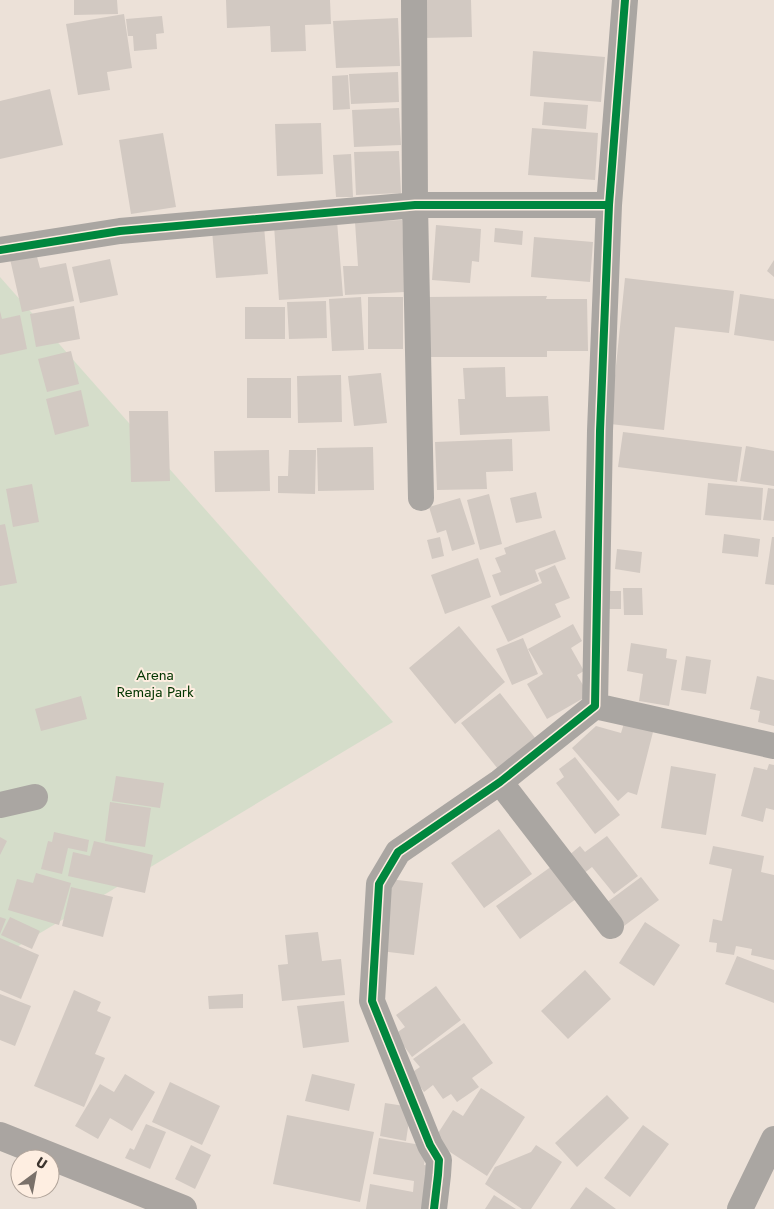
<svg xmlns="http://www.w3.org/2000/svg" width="774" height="1209" font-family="Jost,sans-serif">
<rect width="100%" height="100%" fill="#ece1d8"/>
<path fill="#d5ddca" d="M0,277l393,445 -393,235z"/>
<path fill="#d2c9c2" d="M74,0h43l1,14 -44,1z
M226,0h104l1,24 -26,1 1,26 -35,1 -1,-26 -43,2z
M420,0h51l1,37 -50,1z
M124,14l8,54 -25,4 3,18 -32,5 -12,-71z
M162,16l2,17 -8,1 1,15 -23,2 -1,-15h-5l-2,-17z
M398,18l2,48 -64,2 -3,-47z
M533,51l72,6 -4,45 -71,-6z
M398,72l1,30 -48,2 -2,-30z
M348,75l2,34 -17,1 -1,-34z
M50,89l13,56 -63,14v-58z
M544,102l44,3 -2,24 -44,-4z
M399,108l2,37 -47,2 -2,-37z
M321,123l2,51 -46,2 -2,-52z
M532,128l66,5 -3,47 -67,-5z
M163,133l13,74 -45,7 -12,-74z
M399,151l2,42 -45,2 -2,-43z
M351,154l2,43h-17l-3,-42z
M402,220l3,72 -60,3 -2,-29h15l-3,-44z
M337,221l6,75 -64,4 -5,-75z
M436,225l45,4 -2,33 -7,-1 -2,22 -38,-3z
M264,226l4,48 -52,4 -4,-48z
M495,228l28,3 -1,14 -28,-3z
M534,237l59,5 -3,40 -59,-5z
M36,253l4,15 26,-5 8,38 -52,11 -12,-53z
M110,259l8,36 -38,8 -8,-36z
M774,260v17l-7,-6z
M625,278l109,13 -5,42 -54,-6 -11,103 -54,-6z
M740,294l34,5v42l-40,-6z
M547,296l-1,3h41l1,52h-41v6h-119l-1,-60z
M361,297l3,53 -32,1 -3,-52z
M368,297h35v52h-35z
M326,301l1,37 -38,1 -2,-37z
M74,306l6,33 -44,8 -6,-33z
M245,307h40v32h-40z
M0,311l2,8 18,-4 7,34 -27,6z
M71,351l8,33 -32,8 -9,-33z
M505,367l1,30 42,-1 2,35 -90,4 -2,-36h7l-2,-31z
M381,373l6,50 -33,3 -6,-50z
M341,375l1,47 -44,1 -1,-47z
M247,378h44v40h-44z
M81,390l8,36 -34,9 -9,-36z
M129,411h39l2,70 -39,1z
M623,432l119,15 -5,35 -119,-15z
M512,439l1,32 -27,1 1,17 -50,1 -2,-48z
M746,446l28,5v35l-34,-5z
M373,447l1,43 -56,1 -1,-43z
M269,450l1,41 -55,1 -1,-41z
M289,450h27l-1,44 -37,-1v-17h10z
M708,483l55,5 -2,32 -56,-5z
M32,484l7,38 -26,5 -7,-38z
M768,488l6,1v32l-11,-1z
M536,492l6,26 -26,5 -6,-25z
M489,494l13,50 -22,6 -13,-50z
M460,498l15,46 -23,7 -6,-21 -9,3 -8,-26z
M5,524l12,59 -17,3v-61z
M555,530l11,29 -31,11 4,11 -39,15 -8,-21 9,-3 -6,-14 11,-4 -2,-6z
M724,534l36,5 -2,18 -36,-4z
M440,537l4,19 -12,3 -5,-19z
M772,537h2v48l-9,-1z
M617,549l25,3 -2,21 -25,-4z
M478,558l13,39 -46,17 -14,-39z
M555,565l15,33 -15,6 6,13 -53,25 -17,-36 51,-23 -4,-10z
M623,588h19l1,27h-19z
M608,591h13v18h-13z
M573,624l9,17 -11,7 13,23 -7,4 12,20 -42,24 -20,-35 16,-10 -15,-25z
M459,626l46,56 -50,42 -46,-56z
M523,638l15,36 -26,11 -16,-36z
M631,643l36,6 -1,9 11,2 -8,46 -30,-5 4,-27 -16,-3z
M686,656l25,4 -5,34 -25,-4z
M757,676l17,4v46l-16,-4 2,-11 -10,-2z
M500,693l36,46 -38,30 -37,-46z
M81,696l6,23 -46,12 -6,-22z
M625,720l29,8 -17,67 -9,-3 -10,9 -46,-53 24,-22 25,7z
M575,757l45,58 -25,19 -39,-51 8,-6 -5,-8z
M769,764l5,1v45l-8,-2 -3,14 -22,-6 13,-49 13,3z
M671,766l45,8 -10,61 -45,-7z
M116,776l48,7 -4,25 -48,-7z
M110,802l41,6 -6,39 -40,-6z
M499,829l33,45 -48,34 -33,-45z
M54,832l35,8 -2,12 -19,-4 -6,26 -21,-5 7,-28 4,1z
M607,836l31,40 -24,18 -22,-27 -9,7 -15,-18 12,-10 5,6z
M0,837l7,4 -7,14z
M94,841l59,14 -8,38 -77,-17 5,-24 17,4z
M713,846l51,10 -3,16 13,3v85l-23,-5 1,-6 -16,-3 -2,9 -18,-3 1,-9 -8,-1 4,-23 9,2 10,-52 -23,-5z
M552,866l24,33 -56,40 -24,-33z
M36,873l35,10 -12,42 -51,-15 9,-31 16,4z
M641,877l18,23 -35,26 -18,-23z
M389,879l34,4 -9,72 -34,-4z
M71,887l42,10 -10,40 -41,-11z
M0,917l6,2 -6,15z
M10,917l30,14 -8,18 -31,-14z
M645,922l35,23 -26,41 -35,-23z
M318,932l4,29 19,-2 4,36 -63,6 -4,-36 10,-1 -3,-29z
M0,938l39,17 -18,44 -21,-9z
M737,956l37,14v33l-49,-19z
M585,970l26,29 -43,40 -27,-28z
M436,986l25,34 -49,37 -17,-23 10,-7 -9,-12z
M74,990l27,12 -4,9 14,6 -16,37 10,4 -21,49 -50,-21z
M0,994l31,12 -16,40 -15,-6z
M243,994v14l-34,1 -1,-13z
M344,1001l5,41 -46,6 -6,-42z
M464,1023l29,40 -21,15 7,9 -22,15 -6,-8 -8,5 -10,-14 -9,7 -13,-19 9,-6 -7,-8z
M125,1074l30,18 -23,39 -22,-13 -12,21 -23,-13 25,-42 14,8z
M312,1074l43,10 -6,27 -44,-10z
M170,1082l50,24 -18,39 -50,-23z
M481,1088l44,29 -38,59 -54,-35 20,-31 10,6z
M607,1095l22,23 -52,49 -22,-24z
M385,1103l26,4 -5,34 -26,-5z
M287,1115l87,17 -14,70 -87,-18z
M146,1124l20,8 -16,37 -25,-11 5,-10 4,2z
M643,1125l26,19 -39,53 -26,-19z
M379,1138l48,8 -3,19 13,2 -8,42h-63l4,-25 43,8 1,-11 -41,-7z
M191,1145l20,10 -16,34 -20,-10z
M536,1145l26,17 -31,47h-9l-37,-25 10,-17 36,-15z
M586,1187l30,22h-46z
M494,1195l22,14h-31z"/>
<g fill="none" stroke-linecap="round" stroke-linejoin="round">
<path stroke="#aaa6a2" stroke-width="26" d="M414,0l1,205 6,293
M0,250l120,-19 295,-26h194
M595,706l179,40
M500,782l111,144
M0,805l35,-8
M434,1209l4,-34 1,-15 -9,-15 -58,-144 7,-117 19,-32 102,-70 95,-76 5,-275 9,-226 16,-205
M740,1209l34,-70"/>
<path stroke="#aaa5a1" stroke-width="28" d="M0,1136l183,73"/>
<g stroke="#feeee1" stroke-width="11">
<path id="cycleway" d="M0,250l120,-19 295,-26h194
M434,1209l4,-34 1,-15 -9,-15 -58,-144 7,-117 19,-32 102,-70 95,-76 5,-275 9,-226 16,-205"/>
</g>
<use href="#cycleway" stroke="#00873e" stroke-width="8"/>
</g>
<g text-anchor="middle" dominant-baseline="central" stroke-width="4" stroke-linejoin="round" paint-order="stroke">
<g font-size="15" fill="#033500" stroke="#feeee1">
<text x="155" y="675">Arena<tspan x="155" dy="17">Remaja Park</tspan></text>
</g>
</g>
<g transform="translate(35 1174) rotate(32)"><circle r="24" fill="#feeee1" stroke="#b1a49a"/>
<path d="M0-4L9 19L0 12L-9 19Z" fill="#7a716a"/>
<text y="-8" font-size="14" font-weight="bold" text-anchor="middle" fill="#3d352f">U</text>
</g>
</svg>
